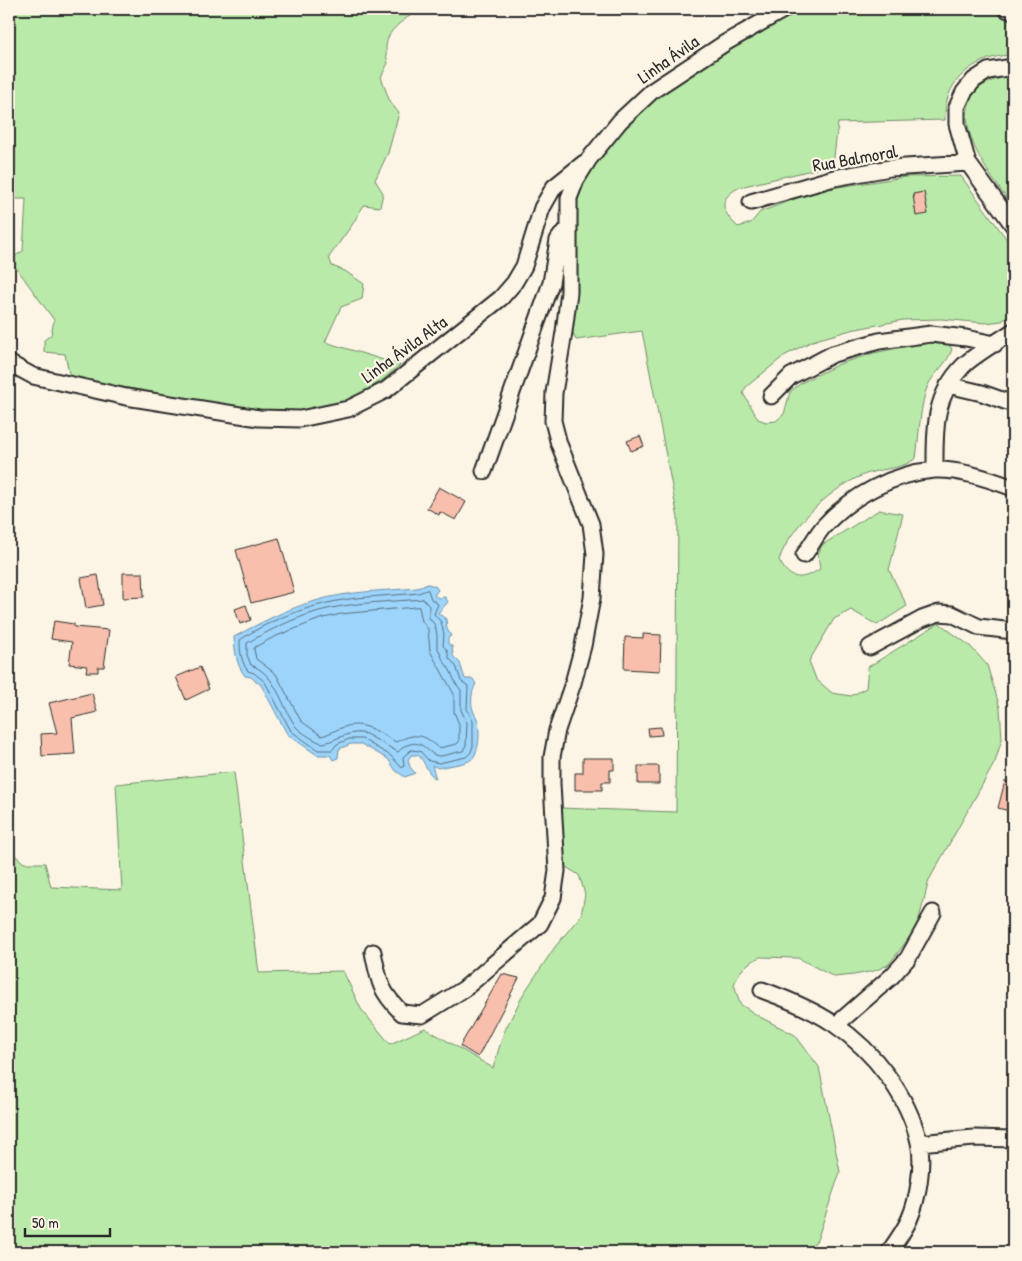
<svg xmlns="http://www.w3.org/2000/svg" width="1022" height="1261" font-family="'Patrick Hand',sans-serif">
<rect width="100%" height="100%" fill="#fcf5e5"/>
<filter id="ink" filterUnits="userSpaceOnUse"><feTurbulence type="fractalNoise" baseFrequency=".02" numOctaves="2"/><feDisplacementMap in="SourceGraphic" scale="10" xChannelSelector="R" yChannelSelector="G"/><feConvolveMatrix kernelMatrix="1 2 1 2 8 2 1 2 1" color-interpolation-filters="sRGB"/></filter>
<g filter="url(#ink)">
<path fill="#b9eaa9" stroke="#728a6a" d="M9,9h410c-22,17 -39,23 -31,54l-7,14 9,25 9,11 -11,40 -13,27 8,13 -3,14 -16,-2 -12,20 -23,32 3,9 13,5 19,13 -2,15 -21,8 -16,35 75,23 -16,14 -38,24 -46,10 -45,-3 -185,-32 -5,-24 -21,-2v-12l7,-5 3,-15 -39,-54v-10l8,-5 3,-52h-17z
M794,9h190l29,6v40c-28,0 -58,16 -66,45 -2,6 -2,14 -2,20l-107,3 -5,42 -93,22c-23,12 -19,24 -2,40l13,-4 9,-11 58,-22 87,-13 56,-1 52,72v65l-11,8 -17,2 -44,-4 -38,1 -52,10 -39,11 -28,15 -38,31 -3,6 15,26 8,3 10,-1 8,-7 6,-22 11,-9 38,-19 35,-11 62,-13 11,2 5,7c-4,14 -17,23 -24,36 -8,17 -9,54 -12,73 -13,11 -31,10 -47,15 -35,11 -79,53 -90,87 11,21 22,21 41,9l-2,-15 4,-9 57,-35 24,4 -14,56 18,36 -30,19 -26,-15 -17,9 -25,42 7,18 16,14 19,3 15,-8 2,-21 71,-44 31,23 17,19 13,43 2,31 -7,23 -66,118 -10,39 -6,13 -13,18 -12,15 -14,6 -20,4 -20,2 -36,-19 -38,-1 -11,6 -9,9 -6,12 6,20 20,13 35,18 24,32 21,105 -23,68 -10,12h-798v-402l15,13h21l6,24 71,3 -6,-106 118,-12 25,201 84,-2 18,38 29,35 35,-16 68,40 11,-36 20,-39 31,-46 26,-32 4,-21 -6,-19 -18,-11 -3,-56 118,4 2,-294 -36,-187 -66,9 -8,-18 7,-123 7,-18 42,-58 32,-28 112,-72z
M1003,77l10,1v129c-19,-27 -67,-84 -35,-118 7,-6 16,-9 25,-12z"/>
<path fill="#9cd4fb" stroke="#6f90a8" d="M428,584l7,2 3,4 -4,5 4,3 7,-1 3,5 -10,11 8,6 1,10 4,7 -3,2v6l4,2 1,10 7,7 5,16h8l3,5c-4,6 -6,18 -3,26 1,4 4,7 5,11 2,12 2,34 -9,40 -6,3 -23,5 -31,7l-6,-3 4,14c-10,-7 -10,-16 -18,-24h-7l-3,5 2,7 5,6 -10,4 -9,-6 -8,-12 -27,-15h-10l-12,5 -1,9 -5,2 -3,-5h-13l-30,-21 -26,-49 -10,-8 -6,-1c-9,-12 -10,-24 -11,-39 26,-14 52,-28 81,-36 32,-10 69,-10 102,-13z"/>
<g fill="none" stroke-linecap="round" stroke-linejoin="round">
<path stroke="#586f7e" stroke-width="1" d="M428,590l3,9 7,5 -4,10 7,8 3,12 -1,12 4,4 2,8 7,8 5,15 7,5 -1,23 6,12v25l-2,6 -5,5 -27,6 -10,-2 -9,-10 -9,-1 -8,7 1,9 -2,2 -11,-12 -29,-17h-13l-12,5 -5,6h-14l-27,-19 -26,-49 -11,-9 -6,-2c-7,-9 -8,-20 -8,-31 27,-19 64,-33 97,-39 26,-5 54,-5 81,-8z
M423,599l6,7v12l6,7 2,10v11l6,14 7,10 6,14 5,6v20l6,13 -1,22 -3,6c-8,1 -17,5 -24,5 -12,-1 -15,-18 -32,-11 -4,1 -6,5 -9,7l-32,-18c-19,-6 -38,13 -47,8 -7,-3 -18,-10 -23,-15 -2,-3 -4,-7 -6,-10 -10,-19 -17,-44 -39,-52l-4,-10v-12c23,-13 47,-25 72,-32 33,-9 70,-9 104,-12z
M419,607l3,14 6,8 2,22 24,43v18l5,12v18l-2,2 -18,4c-4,-2 -6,-5 -10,-8 -11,-8 -23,-3 -33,2 -17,-9 -32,-22 -52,-15 -7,2 -15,7 -22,9l-21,-15 -25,-47 -20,-15 -2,-10 1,-2 19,-10 46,-18 21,-5z"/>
</g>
<path fill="#f8c0ac" stroke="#2b2b2b" d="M924,192l4,22 -12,2 -3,-22z
M640,436l4,10 -13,5 -4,-10z
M439,487l27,15 -10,18 -16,-8 -1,3 -12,-7z
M279,538l15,54 -43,11 -15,-53z
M123,573h20l1,24 -21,1z
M98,575l5,30 -17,3 -5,-30z
M246,605l5,15 -11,4 -5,-15z
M54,621l20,3v3l35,3 -5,37h-6v5h-12l1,-6 -18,-2 3,-22 -21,-3z
M643,634l18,1 -1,36 -36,-2 1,-32 18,1z
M200,667l9,22 -23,11 -10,-23z
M92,693l5,19 -25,6 3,36 -33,2 -1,-22 16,-1 -8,-30z
M661,727l1,8 -13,1 -1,-8z
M583,758h31v12h-4v12h-8v8h-27v-17h8z
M638,766h21v18h-21z
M1005,781l8,2v29l-15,-4z
M502,974l17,4 -41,79 -18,-11z"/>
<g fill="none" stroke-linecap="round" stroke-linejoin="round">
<g stroke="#2b2b2b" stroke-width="19">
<path id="minor" d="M1006,9l7,2
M1013,67l-25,4 -14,9 -10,12 -7,15v17l11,39 45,62
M751,202l83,-24 56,-10 78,-5
M9,363l24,13 93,21 133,21 41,1 48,-10 38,-19 115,-92 13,-15 10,-17 18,-58 12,-21 30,-24
M948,385l34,8 31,11
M771,396l20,-20 42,-22 46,-13 52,-7 35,4 29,6
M935,470c0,-40 -2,-73 28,-104 11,-11 36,-25 50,-35
M484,471l67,-188 7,-43 5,-7h5
M804,555c7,-9 12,-20 20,-29 27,-30 70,-53 111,-56 25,-1 55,9 78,18
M870,647l52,-28 17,-6 13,1 27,13 34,4
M373,952c6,30 7,39 29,61l20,2 42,-26 76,-65 13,-26 4,-27 -5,-87v-27l5,-27 16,-47 10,-37 9,-48 3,-44 -4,-30 -32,-80 -6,-23 1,-28 10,-61 5,-40v-94l7,-18 13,-21 31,-38 32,-30 73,-48 60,-34
M762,990c25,9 50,19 72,34 40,27 74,71 85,118 5,22 -1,58 -10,78 -5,11 -13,22 -20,32
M836,1025l56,-49 16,-18 25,-45
M919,1143l55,-5 39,1"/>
</g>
<use href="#minor" stroke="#fcf5e5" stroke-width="15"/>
</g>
</g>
<g text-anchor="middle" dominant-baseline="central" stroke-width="4.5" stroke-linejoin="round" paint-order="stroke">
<g font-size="18" fill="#2b2b2b" stroke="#fcf5e5">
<text transform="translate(668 59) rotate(-35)">Linha Ávila</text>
<text transform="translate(855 158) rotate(-10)">Rua Balmoral</text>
<text transform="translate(404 349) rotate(-36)">Linha Ávila Alta</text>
</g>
</g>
<rect width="1022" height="1261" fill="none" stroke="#fcf5e5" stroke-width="30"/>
<rect x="15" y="15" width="992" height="1231" fill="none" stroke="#2b2b2b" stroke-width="2" filter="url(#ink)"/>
<path d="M25 1228v8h85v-8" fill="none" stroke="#2b2b2b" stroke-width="2.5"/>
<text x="32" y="1228" font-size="15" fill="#2b2b2b" stroke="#fcf5e5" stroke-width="4" paint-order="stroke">50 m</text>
</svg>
